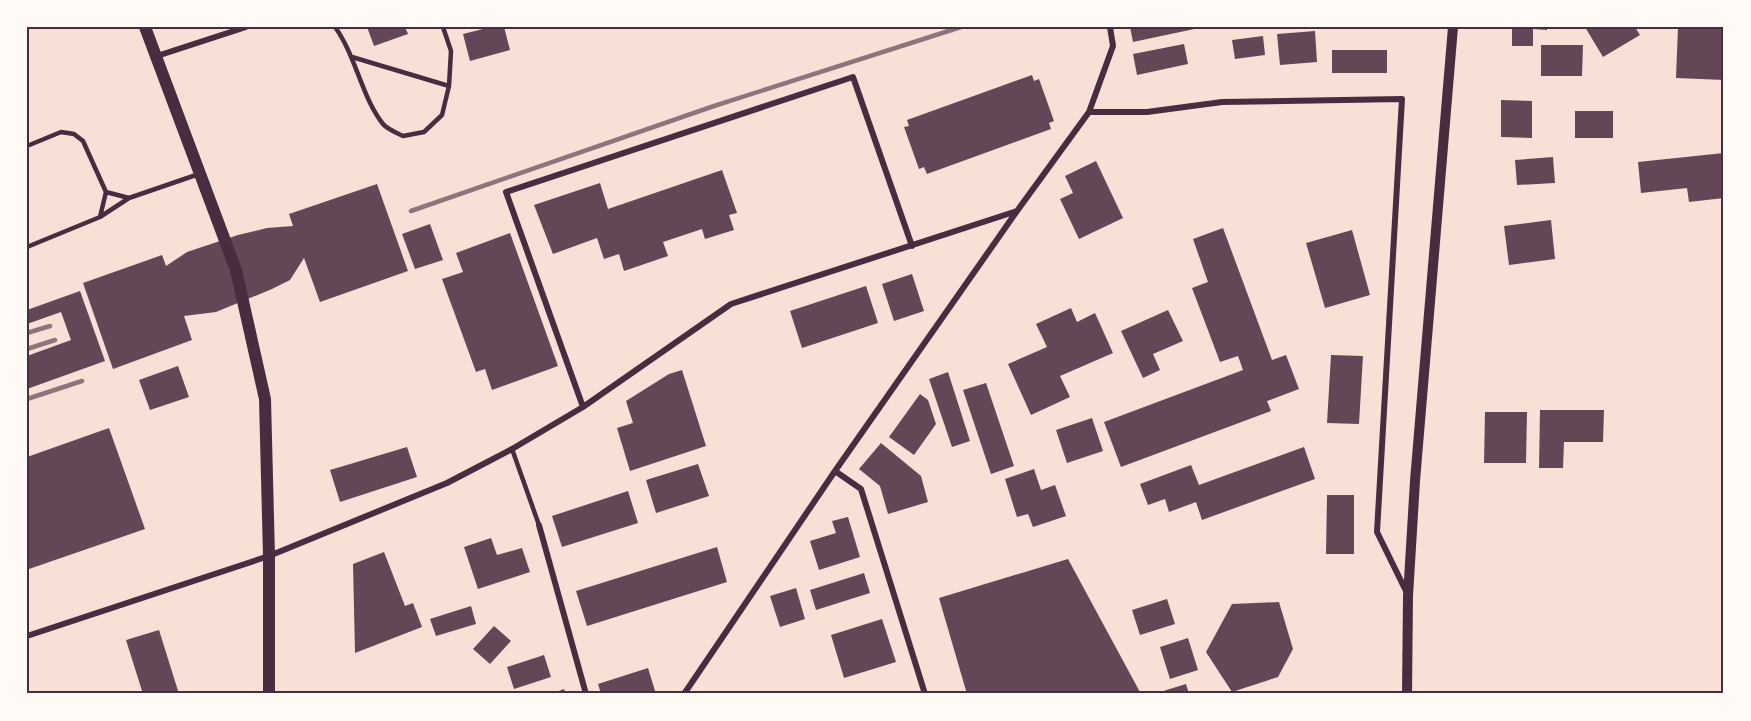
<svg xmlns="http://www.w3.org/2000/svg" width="1751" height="721" font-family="'PT Sans Narrow',sans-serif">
<rect width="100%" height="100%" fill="#f7e1d7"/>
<path fill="#644757" d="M367,27h38l3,7 -34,12z
M491,27h13l6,23 -40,11 -7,-27z
M1130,27h69v1l-66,14z
M1512,27h35v3l-14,-1v17h-21z
M1585,27h50l5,8 -37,22z
M1678,27h46v53l-48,-2z
M1315,31l2,31 -37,3 -3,-31z
M1263,36l2,19 -30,4 -3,-19z
M1184,44l4,20 -51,11 -4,-21z
M1541,45h42l-1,31h-41z
M1332,50h55v23h-55z
M1032,75l2,6 5,-2 15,42 -5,2 2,6 -124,45 -3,-7 -5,2 -15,-42 5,-1 -2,-6z
M1501,100l31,1v37l-31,-1z
M1575,111h38v27h-38z
M1724,153v45l-35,4 -2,-14 -46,5 -3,-31z
M1553,157l2,26 -38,2 -2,-25z
M1096,161l27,57 -44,21 -19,-40 13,-6 -8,-17z
M722,170l15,43 -8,2 5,15 -29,9 -3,-10 -39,13 5,14 -44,15 -5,-17 -15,5 -7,-21 -44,16 -19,-49 66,-22 8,26z
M377,184l31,87 -88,31 -16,-44 -14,22 -18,9 -56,23 -32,4 8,24 -79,29 -30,-86 79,-28 4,11 21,-14 51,-17 29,-7 26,-2 -4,-12z
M1551,220l4,39 -46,6 -5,-39z
M430,224l13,36 -28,9 -13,-35z
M1223,228l49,132 14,-5 13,34 -32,12 4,10 -150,56 -17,-45 139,-52 -5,-14 -18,6 -28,-74 16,-6 -15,-43z
M1352,230l18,65 -45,13 -19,-65z
M510,233l48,133 -66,24 -7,-21 -9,3 -34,-93 21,-7 -7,-19z
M912,274l12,37 -30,10 -12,-37z
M866,286l12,37 -76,25 -12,-37z
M80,291l25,70 -78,28v-33l44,-16 -10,-28 -34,12v-14z
M1071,308l6,14 18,-9 18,40 -53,23 10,21 -39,18 -23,-51 39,-17 -11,-23z
M1168,310l15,31 -30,13 7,16 -17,8 -22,-47z
M1331,355l32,1 -4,68 -32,-1z
M178,366l11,31 -39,13 -11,-30z
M682,370l24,76 -76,25 -13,-43 16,-5 -7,-22 43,-27z
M948,372l22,69 -18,6 -23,-68z
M986,383l28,83 -23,8 -28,-84z
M920,394l8,6 8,24 -22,31 -25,-18z
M1540,410h64l-1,32h-39l-1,26h-24z
M1485,412h42l-1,51h-42z
M1092,418l11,33 -36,12 -11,-33z
M109,428l36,101 -116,40 -2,-6v-106z
M881,443l40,33 7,26 -40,12 -8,-28 -21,-17z
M407,447l10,30 -77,25 -10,-32z
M1304,447l11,32 -113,41 -6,-18 -27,10 -4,-13 -17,6 -8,-21 51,-19 8,20z
M698,464l11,32 -53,17 -10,-33z
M1034,469l7,21 14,-5 11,31 -33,11 -5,-13 -11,3 -12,-38z
M628,491l10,32 -76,24 -10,-31z
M1327,495h27v59h-28z
M848,517l12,40 -41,13 -9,-29 26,-8 -4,-12z
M491,538l6,17 25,-7 8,24 -52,17 -14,-42z
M717,547l10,35 -140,44 -11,-35z
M384,552l21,54 8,-3 9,24 -67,26 -2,-89z
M1068,559l73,135h-174l-28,-96z
M864,573l6,20 -54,17 -6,-20z
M796,588l9,31 -25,8 -10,-31z
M1167,599l8,25 -35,11 -8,-25z
M1279,602l14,47 -15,28 -46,15 -26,-40 26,-48z
M471,606l5,18 -40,12 -6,-17z
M882,619l14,43 -52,16 -13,-43z
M494,626l17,15 -21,23 -17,-15z
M159,630l20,64h-36l-17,-54z
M1188,638l10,32 -28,9 -10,-32z
M544,655l7,22 -37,12 -7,-22z
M648,668l8,26h-55l-3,-10z
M1186,684l3,10h-29v-2z
M564,689l2,5h-15z"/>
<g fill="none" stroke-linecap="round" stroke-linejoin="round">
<path stroke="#4a2c40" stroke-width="4.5" d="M335,27c21,29 27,71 48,97 4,5 14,9 20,12l21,-4 18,-17 7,-29 2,-35 -8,-24
M352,57l97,29
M27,146l34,-14 13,2 9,7 23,51 23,6
M100,217l6,-25
M27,247l73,-30 29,-19 70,-24
M512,449l27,76"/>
<path stroke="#4a2c40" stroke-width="6" d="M157,56l89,-29
M1089,112h58l75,-10 180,-3 -25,433 29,59
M583,407l-77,-215 347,-115 59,169
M835,471l26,18 64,205
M539,525l47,169
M27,636l242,-80 178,-73 65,-34 71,-42 148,-103 286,-93
M684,694l151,-223 182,-260 72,-99 24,-66 -3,-19"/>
<path stroke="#4a2c40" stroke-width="10" d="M1407,694l1,-98 7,-115 38,-454"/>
<path stroke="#4a2c40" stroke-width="12" d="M145,27l91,243 29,129 4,157v138"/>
<path stroke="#8f747c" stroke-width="4.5" d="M411,211l303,-105 247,-79
M27,333l23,-7
M27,349l28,-9
M27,399l55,-18"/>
</g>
<rect width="1751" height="721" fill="none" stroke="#fffaf5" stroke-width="57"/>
<rect x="28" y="28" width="1694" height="664" fill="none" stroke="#4a2c40" stroke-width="2"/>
</svg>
